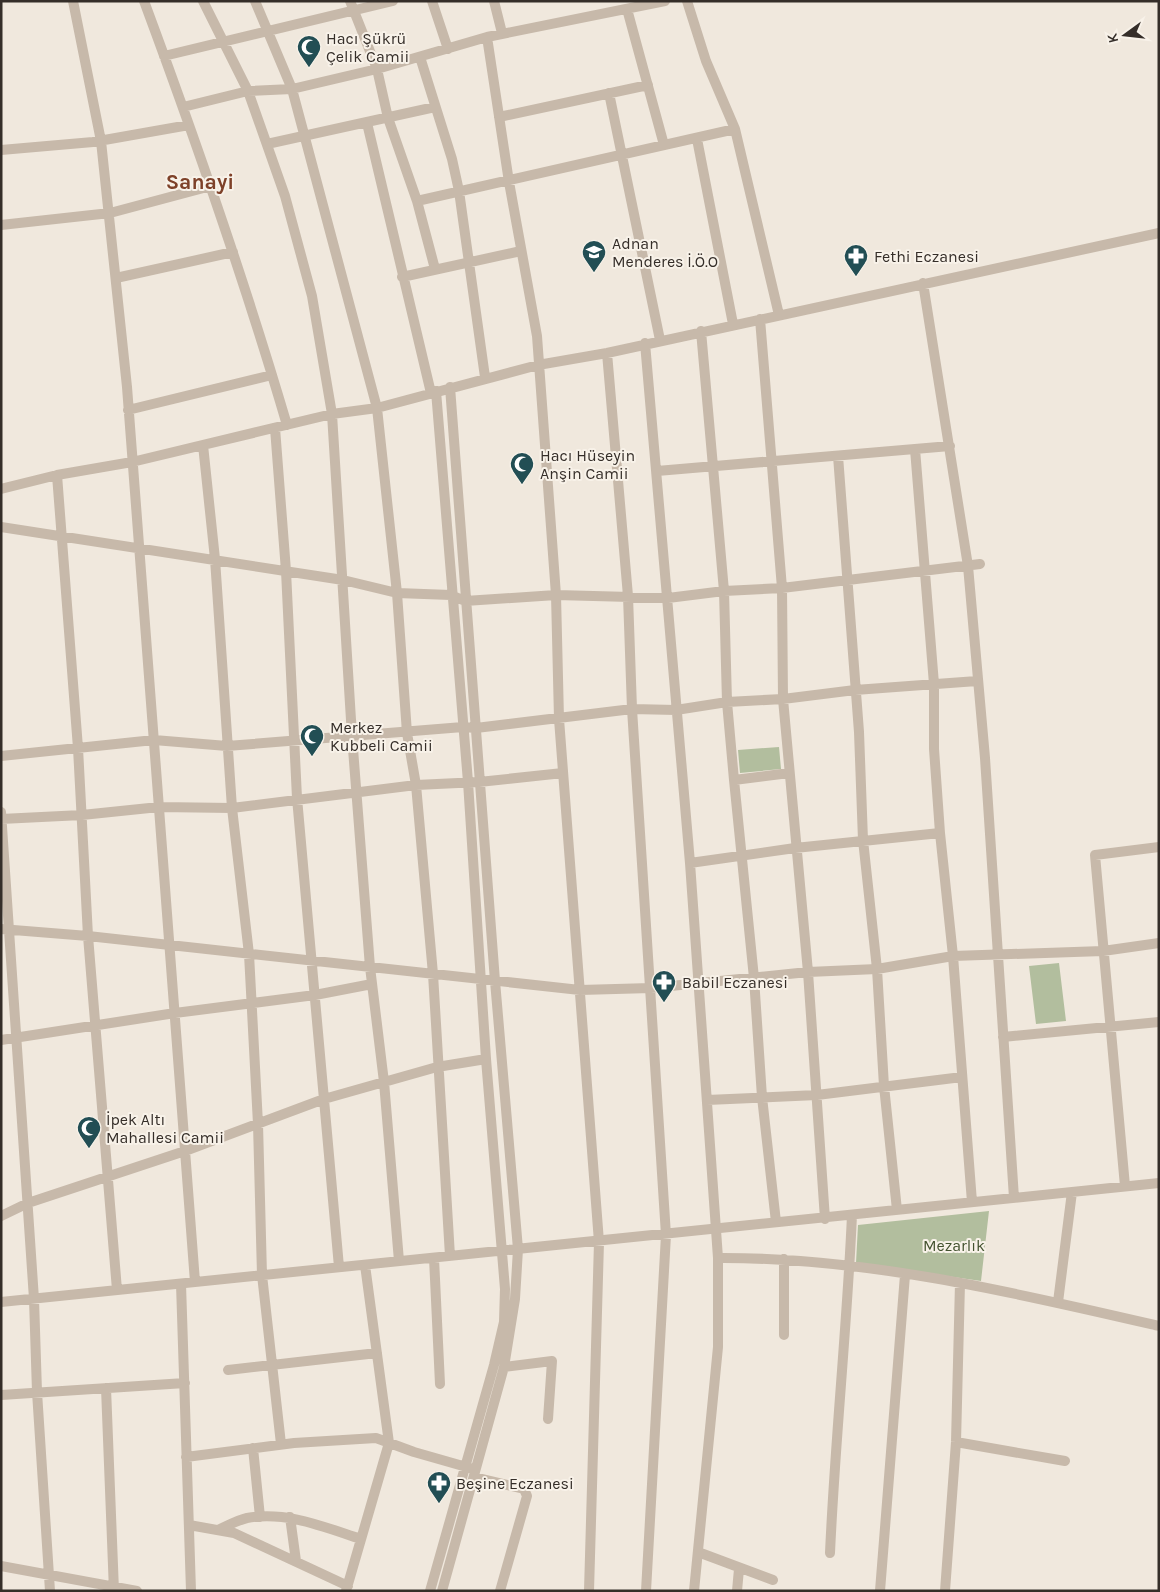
<svg xmlns="http://www.w3.org/2000/svg" width="1160" height="1592" font-family="Karla,sans-serif">
<style>
.green{fill:#b2be9e}
.lines{fill:none;stroke-linecap:round;stroke-linejoin:round}
.minor{stroke:#c7b9aa;stroke-width:10}
.labels{text-anchor:middle;stroke-width:4;stroke-linejoin:round;paint-order:stroke}
.poi-label{font-size:16px;fill:#352e29;stroke:#f8f2e9;text-anchor:start}
.park-label{font-size:16px;fill:#43522f;stroke:#f8f2e9}
.district-label{font-size:21px;font-weight:bold;fill:#7e4129;stroke:#f8f2e9}
</style>
<rect width="100%" height="100%" fill="#f0e8dd"/>
<path class="green" d="M779,747L781,769L740,773L738,750Z
M1059,963L1066,1021L1036,1024L1029,966Z
M989,1211L981,1281L856,1263L858,1225Z"/>
<g class="lines">
<path class="minor" d="M73,1L101,141L127,387L195,1282
M144,1C196,141 245,282 287,425
M203,1L248,91L285,196L312,296L332,414L352,736L370,967L384,1082L399,1261
M255,1L292,89L377,408L397,593L407,733L416,785L433,974L450,1256
M350,1L377,69L388,118L417,201L435,269
M432,1L448,49
M494,1L502,33
M687,1L706,61L735,129L779,315
M627,9L664,145
M487,37L509,182L537,336L556,595L559,719L599,1242L589,1591
M164,56L393,1
M420,57L452,159L459,191L485,377
M609,93L660,340
M183,107L248,91L292,89L377,69L487,37L665,1
M499,117L648,85
M367,123L431,393
M697,139L733,324
M267,144L435,107
M1,150L93,142L189,125
M417,201L735,129
M1,225L110,213L211,186
M402,277L521,251
M116,278L233,252
M923,283L968,566L985,758L1014,1198
M760,319L782,588L783,699L808,972L825,1219
M701,331L724,591L727,702L734,780L754,978L762,1097L776,1222
M645,343L690,863L718,1258V1347L694,1591
M607,353L628,596L632,709L666,1235L646,1591
M128,410L272,375
M275,428L286,571L297,798L339,1267
M203,445L215,559L232,808L249,954L258,1124L262,1275L281,1444
M915,449L934,684V749L940,833L953,956L972,1202
M838,456L859,732L863,840L877,969L884,1086L897,1210
M657,471L950,446
M57,475L78,748L88,936L117,1290
M1,489L57,475L132,462L332,414L377,408L538,365L607,353L1159,233
M1,527L343,580L397,593L451,595L465,601L556,595L668,598L724,591L782,588L980,564
M1,756L154,740L227,746L463,727L476,728L632,709L676,710L727,702L783,699L855,690L977,681
M734,780L789,773
M1,812L34,1299L37,1392L50,1591
M1,819L82,815L159,807L232,808L416,785L479,782L563,773
M690,863L795,848L940,833
M1,929L88,936L580,990L651,988L808,972L877,969L953,956L1103,951L1159,943
M1003,1037L1159,1022
M1,1040L175,1013L315,995L372,984
M707,1100L817,1095L962,1077
M1125,1186L1095,855L1159,847
M1,1216L28,1203L185,1151L324,1099L437,1067L486,1059
M434,1258L440,1384
M718,1258C865,1257 1017,1293 1159,1326
M181,1284L191,1591
M1,1302L1159,1183
M1058,1302L1072,1192
M784,1335V1259
M504,1367L552,1361L548,1419
M228,1370L377,1353
M106,1388L114,1591
M1,1395L185,1383
M956,1442L1065,1461
M253,1448L260,1517
M186,1457L294,1443L376,1438L414,1452L470,1468
M474,1477L524,1489L527,1496L500,1591
M290,1517L296,1561
M189,1525L234,1533L348,1586
M218,1530C227,1526 238,1520 247,1518C287,1511 324,1527 361,1539
M698,1552L773,1580
M830,1553C835,1440 847,1328 852,1215
M1,1566L137,1591
M346,1591L389,1443L365,1265
M430,1591L494,1365L504,1322L505,1289L486,1059L468,782L436,391
M442,1591L504,1367L515,1299L518,1249L495,981L450,387
M737,1591L739,1569
M880,1591L905,1275
M945,1591L956,1442L960,1283"/>
</g>
<defs>
<g id="mosque-pin" transform="scale(1.25)"><path d="M0 17L-7.5 6A9.5 9.5 0 1 1 7.5 6Z" fill="#224e54" stroke="#f8f2e9"/><path d="M3.5-4.9A6 6 0 1 0 3.5 4.9A5 5 0 1 1 3.5-4.9Z" fill="#fff"/></g>
<g id="school-pin" transform="scale(1.25)"><path d="M0 17L-7.5 6A9.5 9.5 0 1 1 7.5 6Z" fill="#224e54" stroke="#f8f2e9"/><path d="M0-5L7-2L0 1L-7-2ZM-4 1L0 2.5L4 1V4Q0 6-4 4Z" fill="#fff"/></g>
<g id="pharmacy-pin" transform="scale(1.25)"><path d="M0 17L-7.5 6A9.5 9.5 0 1 1 7.5 6Z" fill="#224e54" stroke="#f8f2e9"/><path d="M-2-6h4v4h4v4h-4v4h-4v-4h-4v-4h4Z" fill="#fff"/></g>
</defs>
<g fill-rule="evenodd">
<use href="#mosque-pin" x="309" y="47"/>
<use href="#school-pin" x="594" y="252"/>
<use href="#pharmacy-pin" x="856" y="256"/>
<use href="#mosque-pin" x="522" y="464"/>
<use href="#mosque-pin" x="312" y="736"/>
<use href="#pharmacy-pin" x="664" y="982"/>
<use href="#mosque-pin" x="89" y="1128"/>
<use href="#pharmacy-pin" x="439" y="1483"/>
</g>
<g class="labels">
<g class="poi-label">
<text x="326" y="44">Hacı Şükrü<tspan x="326" dy="18">Çelik Camii</tspan></text>
<text x="612" y="249">Adnan<tspan x="612" dy="18">Menderes İ.Ö.O</tspan></text>
<text x="874" y="262">Fethi Eczanesi</text>
<text x="540" y="461">Hacı Hüseyin<tspan x="540" dy="18">Anşin Camii</tspan></text>
<text x="330" y="733">Merkez<tspan x="330" dy="18">Kubbeli Camii</tspan></text>
<text x="682" y="988">Babil Eczanesi</text>
<text x="106" y="1125">İpek Altı<tspan x="106" dy="18">Mahallesi Camii</tspan></text>
<text x="456" y="1489">Beşine Eczanesi</text>
</g>
<g class="park-label">
<text x="954" y="1251">Mezarlık</text>
</g>
<g class="district-label">
<text x="200" y="189">Sanayi</text>
</g>
</g>
<rect width="1160" height="1592" fill="none" stroke="#352e29" stroke-width="5"/>
<g transform="translate(1125 35) rotate(255)" stroke="#f8f2e9" stroke-width="4" paint-order="stroke">
<path d="M0-4L9 19L0 12L-9 19Z" fill="#352e29"/>
<text y="-8" font-size="14" font-weight="bold" text-anchor="middle" fill="#352e29">K</text>
</g>
</svg>
